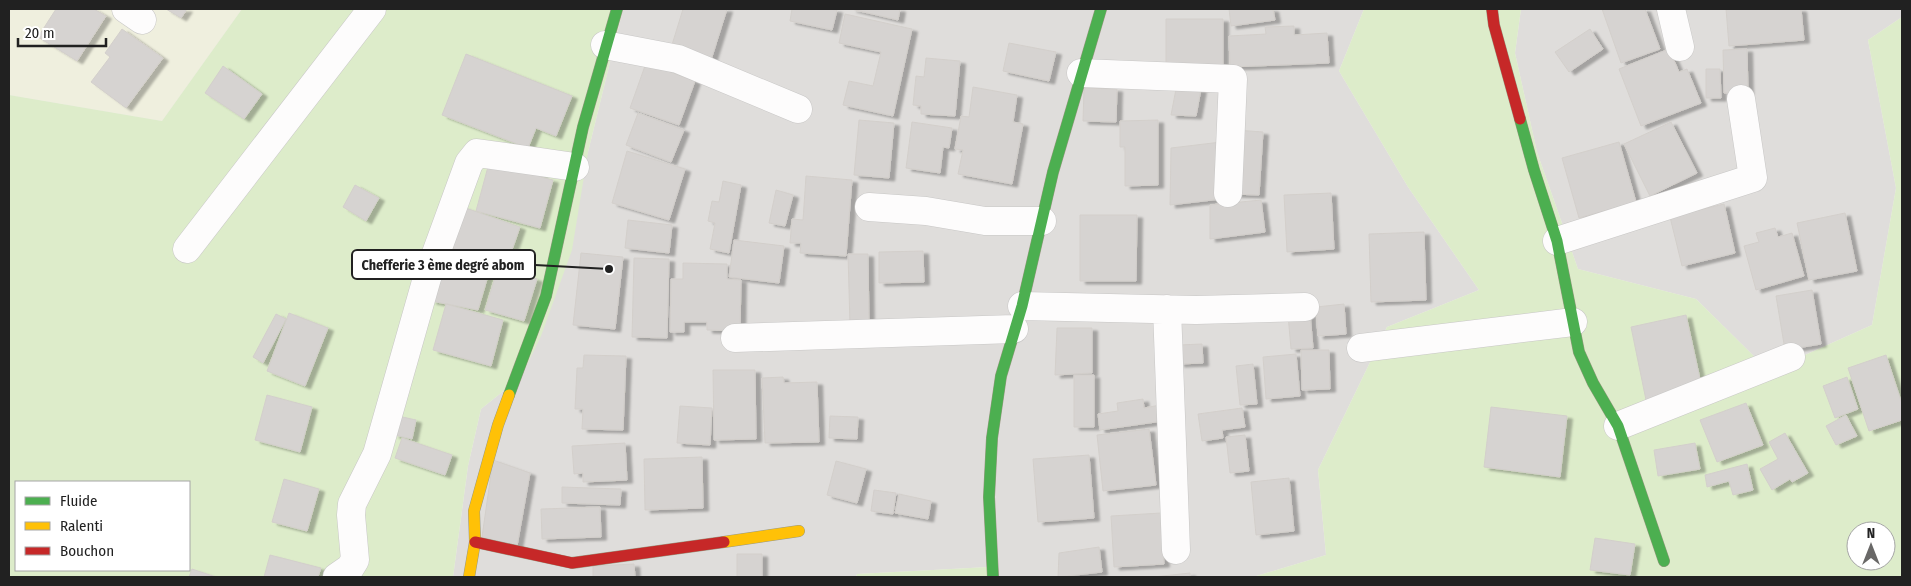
<svg xmlns="http://www.w3.org/2000/svg" width="1911" height="586" font-family="'Fira Sans Condensed',sans-serif">
<style>
.residential{fill:#dfdddb}
.farmland{fill:#efefde}
.grass{fill:#ddecca;fill-rule:evenodd}
.building{fill:#d6d3d1;stroke:#d3cfcb;filter:url(#shadow)}
.lines{fill:none;stroke-linecap:round;stroke-linejoin:round}
.street-casing{stroke:#c8c7c6;stroke-width:29}
.fast-casing{stroke:#999982;stroke-width:12}
.slow-casing{stroke:#999982;stroke-width:12}
.jam-casing{stroke:#999982;stroke-width:12}
.street{stroke:#fdfcfc;stroke-width:28}
.fast{stroke:#4caf50;stroke-width:11}
.slow{stroke:#ffc107;stroke-width:11}
.jam{stroke:#c62828;stroke-width:11}
.leader{fill:none;stroke:#212121;stroke-width:2}
.callout-dot{fill:#212121;stroke:#fff;stroke-width:2}
.callout{fill:#fff;stroke:#212121;stroke-width:2}
.callout-label{font-size:14px;text-anchor:middle;font-weight:bold;fill:#212121}
</style>
<defs>
<filter id="shadow"><feDropShadow dx="5.5" dy="3" stdDeviation="1" flood-color="#0004"/></filter>
</defs>
<rect width="100%" height="100%" fill="#f0edea"/>
<path class="residential" d="M623,9H1364L1339,71L1408,187L1479,290L1387,327L1318,470L1326,555L1253,577H992L989,567L857,574L856,577H453L468,466L481,409L521,377L588,152Z
M1521,9H1902V17L1868,40L1896,188L1872,325L1769,371L1696,299L1578,269L1537,152L1515,53Z"/>
<path class="farmland" d="M9,9H242L162,121L9,95Z"/>
<path class="grass" d="M242,9H623L588,152L572,250L541,336L521,377L481,409L468,466L453,577H9V95L162,121ZM16,482H189V570H16Z
M1364,9H1521L1515,53L1537,152L1578,269L1696,299L1769,371L1872,325L1896,188L1868,40L1902,17V577H1253L1326,555L1318,470L1387,327L1479,290L1408,187L1339,71ZM1856,531H1886V561H1856Z
M989,567L992,577H856L857,574Z"/>
<path class="building" d="M56,9H94L106,16L77,61L38,37Z
M166,9H187L181,18Z
M683,9H727L711,60L671,48Z
M792,9H829L837,10L832,30L790,21Z
M851,9H900L898,20Z
M1229,9H1273L1275,20L1231,26Z
M1602,9H1645L1660,49L1621,63Z
M1726,9H1801L1804,40L1729,46Z
M845,14L912,29L893,116L843,105L849,81L873,86L881,52L839,43Z
M1166,19H1223V68H1166Z
M1294,26V35L1327,33L1329,63L1230,67L1229,36L1266,34L1265,27Z
M122,29L163,58L126,108L91,82L110,57L105,53Z
M1590,29L1603,49L1569,72L1555,52Z
M1009,43L1056,52L1049,81L1003,71Z
M1669,49L1679,72L1687,69L1701,103L1641,126L1619,69Z
M1747,49L1748,92L1724,93L1723,50Z
M466,54L572,96L556,136L536,128L528,148L442,115Z
M926,58L960,61L955,116L921,114V106L913,105L916,76L924,77Z
M646,63L695,81L679,125L630,108Z
M223,66L262,94L244,119L205,93Z
M1706,69H1720L1721,98H1706Z
M973,87L1017,95L1013,122L1023,124L1012,184L958,174L963,150L955,149L961,116L969,117Z
M1084,88L1117,89L1116,122L1083,121Z
M1176,89H1201L1196,116L1171,115Z
M638,113L684,130L671,162L626,145Z
M859,120L894,123L889,178L854,175Z
M1158,120V185L1125,186V147H1120V121Z
M912,122L952,128L949,148L943,147L940,173L906,168Z
M1671,122L1697,173L1650,196L1624,144Z
M1236,130L1263,132L1259,195L1232,194Z
M1221,142V199L1170,205L1171,148Z
M1619,142L1636,202L1579,218L1562,158Z
M627,151L685,169L669,220L612,203Z
M489,163L542,172L541,177L553,180L540,228L476,211Z
M806,176L852,180L846,256L800,253L801,243H790L792,219L803,220Z
M723,181L741,185L729,253L710,249L715,223L708,221L712,201L719,202Z
M355,185L379,198L366,221L343,207Z
M776,190L793,195L785,226L769,223Z
M1331,193L1334,249L1287,252L1284,195Z
M1261,200L1265,232L1210,239V205Z
M1724,204L1735,253L1682,266L1670,217Z
M460,206L520,227L506,267L446,246Z
M1845,213L1857,271L1809,280L1797,223Z
M1080,215H1137L1136,281H1080Z
M628,220L672,225L669,253L625,248Z
M1775,228L1778,237L1792,233L1804,276L1756,290L1744,246L1759,242L1756,233Z
M1424,232L1426,300L1371,302L1369,234Z
M734,240L784,246L779,283L729,277Z
M446,249L492,262L478,310L431,301Z
M923,251L924,282L879,283V252Z
M581,253L623,257L615,329L573,325Z
M848,254H868L869,326H850Z
M634,258L669,259L667,338L632,337Z
M683,263L727,264V279L741,280L740,331L707,330V322H684V332H670L671,279H683Z
M498,267L537,279L524,321L485,310Z
M1812,290L1821,344L1785,350L1776,296Z
M446,304L503,320L491,366L433,350Z
M1344,304L1346,334L1318,336L1316,307Z
M289,313L328,328L305,386L267,371Z
M1310,313L1313,348L1291,349L1288,315Z
M276,314L286,319L263,363L253,357Z
M1686,315L1702,388L1646,400L1631,327Z
M1057,328H1092V373L1055,375Z
M1202,344L1203,363L1179,364L1178,345Z
M1301,350H1329L1330,389L1302,390Z
M1296,354L1300,396L1266,399L1263,357Z
M584,355L626,356L623,430L582,429L583,409H575L577,368H583Z
M1886,355L1902,404V420L1869,431L1848,368Z
M1253,364L1257,404L1240,405L1236,366Z
M713,370H755L756,439L714,440Z
M1074,375H1094V427H1074Z
M783,377L784,383L817,382L819,442L765,443L762,378Z
M1847,377L1858,409L1835,418L1823,386Z
M267,395L312,407L300,452L255,440Z
M1143,399L1144,408L1160,405L1163,421L1100,430L1098,414L1118,411L1117,403Z
M1746,403L1763,445L1717,462L1700,420Z
M680,406L712,408L710,445L677,443Z
M1491,407L1567,416L1560,477L1484,467Z
M1242,408L1245,427L1222,430L1223,438L1202,441L1198,414Z
M1846,415L1857,436L1836,445L1826,426Z
M398,416L416,420L412,439L394,435Z
M830,416L858,417L857,439L829,438Z
M1149,429L1156,485L1103,491L1097,435Z
M1785,433L1808,473L1792,482L1790,479L1772,490L1760,469L1778,459L1769,442Z
M1245,435L1249,471L1230,473L1226,437Z
M402,438L452,455L445,475L395,458Z
M625,443L627,480L583,482V473L574,474L572,446Z
M1695,443L1700,469L1658,476L1654,450Z
M1089,455L1094,518L1038,522L1033,459Z
M702,457L703,508L645,510L644,459Z
M493,460L530,473L517,546L482,537Z
M836,461L866,469L857,503L827,495Z
M1747,464L1753,490L1733,495L1729,481L1707,487L1705,475Z
M1289,478L1294,531L1256,535L1251,482Z
M284,479L319,489L307,531L272,522Z
M562,487L621,489L620,505L562,503Z
M874,490L896,493L893,514L871,511Z
M899,494L931,501L928,519L895,513Z
M600,507L601,537L542,539L541,509Z
M1161,513L1164,564L1114,567L1111,516Z
M1595,538L1635,544L1630,575L1590,570Z
M1099,547L1102,572L1058,577L1059,553Z
M737,554H762V577H737Z
M270,555L321,568L318,577H264Z
M634,564L635,577H593V566Z
M192,569L216,577H189Z
M1190,573V577H1153Z"/>
<g class="lines">
<g class="street-casing">
<path id="street" d="M126,9L142,20
M1671,9L1680,47
M605,45L678,59L798,109
M1081,73L1233,79L1228,193
M869,207L926,211L985,221H1042
M1557,241L1753,178L1741,99
M187,249L372,9
M1022,306L1196,310L1305,307
M1167,309L1176,550
M735,338L1014,329
M1361,348L1573,322
M1618,426L1791,357
M337,577L350,568L355,560L351,515L352,504L377,454L427,278L469,163L477,153L575,167"/>
</g>
<g class="fast-casing">
<path id="fast" d="M1520,119L1534,170L1557,241L1579,352L1593,383L1618,426L1664,561
M509,395L546,296L583,127L617,9
M993,577L989,497L992,438L1001,376L1022,306L1053,172L1101,9"/>
</g>
<g class="slow-casing">
<path id="slow" d="M724,542L799,531
M469,577L475,542L474,511L498,425L509,395"/>
</g>
<g class="jam-casing">
<path id="jam" d="M1492,9L1494,25L1520,119
M475,542L572,563L724,542"/>
</g>
<use href="#street" class="street"/>
<use href="#fast" class="fast"/>
<use href="#slow" class="slow"/>
<use href="#jam" class="jam"/>
</g>
<path class="leader" d="M609 269L535 265"/>
<circle class="callout-dot" cx="609" cy="269" r="5"/>
<rect class="callout" x="352" y="250" width="183" height="29" rx="5"/>
<g class="callout-label">
<text x="443" y="270">Chefferie 3 ème degré abom</text>
</g>
<rect width="1911" height="586" fill="none" stroke="#212121" stroke-width="20"/>
<rect x="15" y="481" width="175" height="90" fill="#ffffff" stroke="#a6a6a6"/>
<rect x="25" y="497" width="25" height="8" fill="#4caf50" stroke="#a6a6a6"/>
<text x="60" y="506" font-size="15" fill="#212121">Fluide</text>
<rect x="25" y="522" width="25" height="8" fill="#ffc107" stroke="#a6a6a6"/>
<text x="60" y="531" font-size="15" fill="#212121">Ralenti</text>
<rect x="25" y="547" width="25" height="8" fill="#c62828" stroke="#a6a6a6"/>
<text x="60" y="556" font-size="15" fill="#212121">Bouchon</text>
<g transform="translate(1871 546)"><circle r="24" fill="#ffffff" stroke="#a6a6a6"/>
<path d="M0-4L9 19L0 12L-9 19Z" fill="#696867"/>
<text y="-8" font-size="14" font-weight="bold" text-anchor="middle" fill="#212121">N</text>
</g>
<path d="M18 38v8h88v-8" fill="none" stroke="#212121" stroke-width="2.5"/>
<text x="25" y="38" font-size="15" fill="#212121" stroke="#ffffff" stroke-width="4" paint-order="stroke">20 m</text>
</svg>
